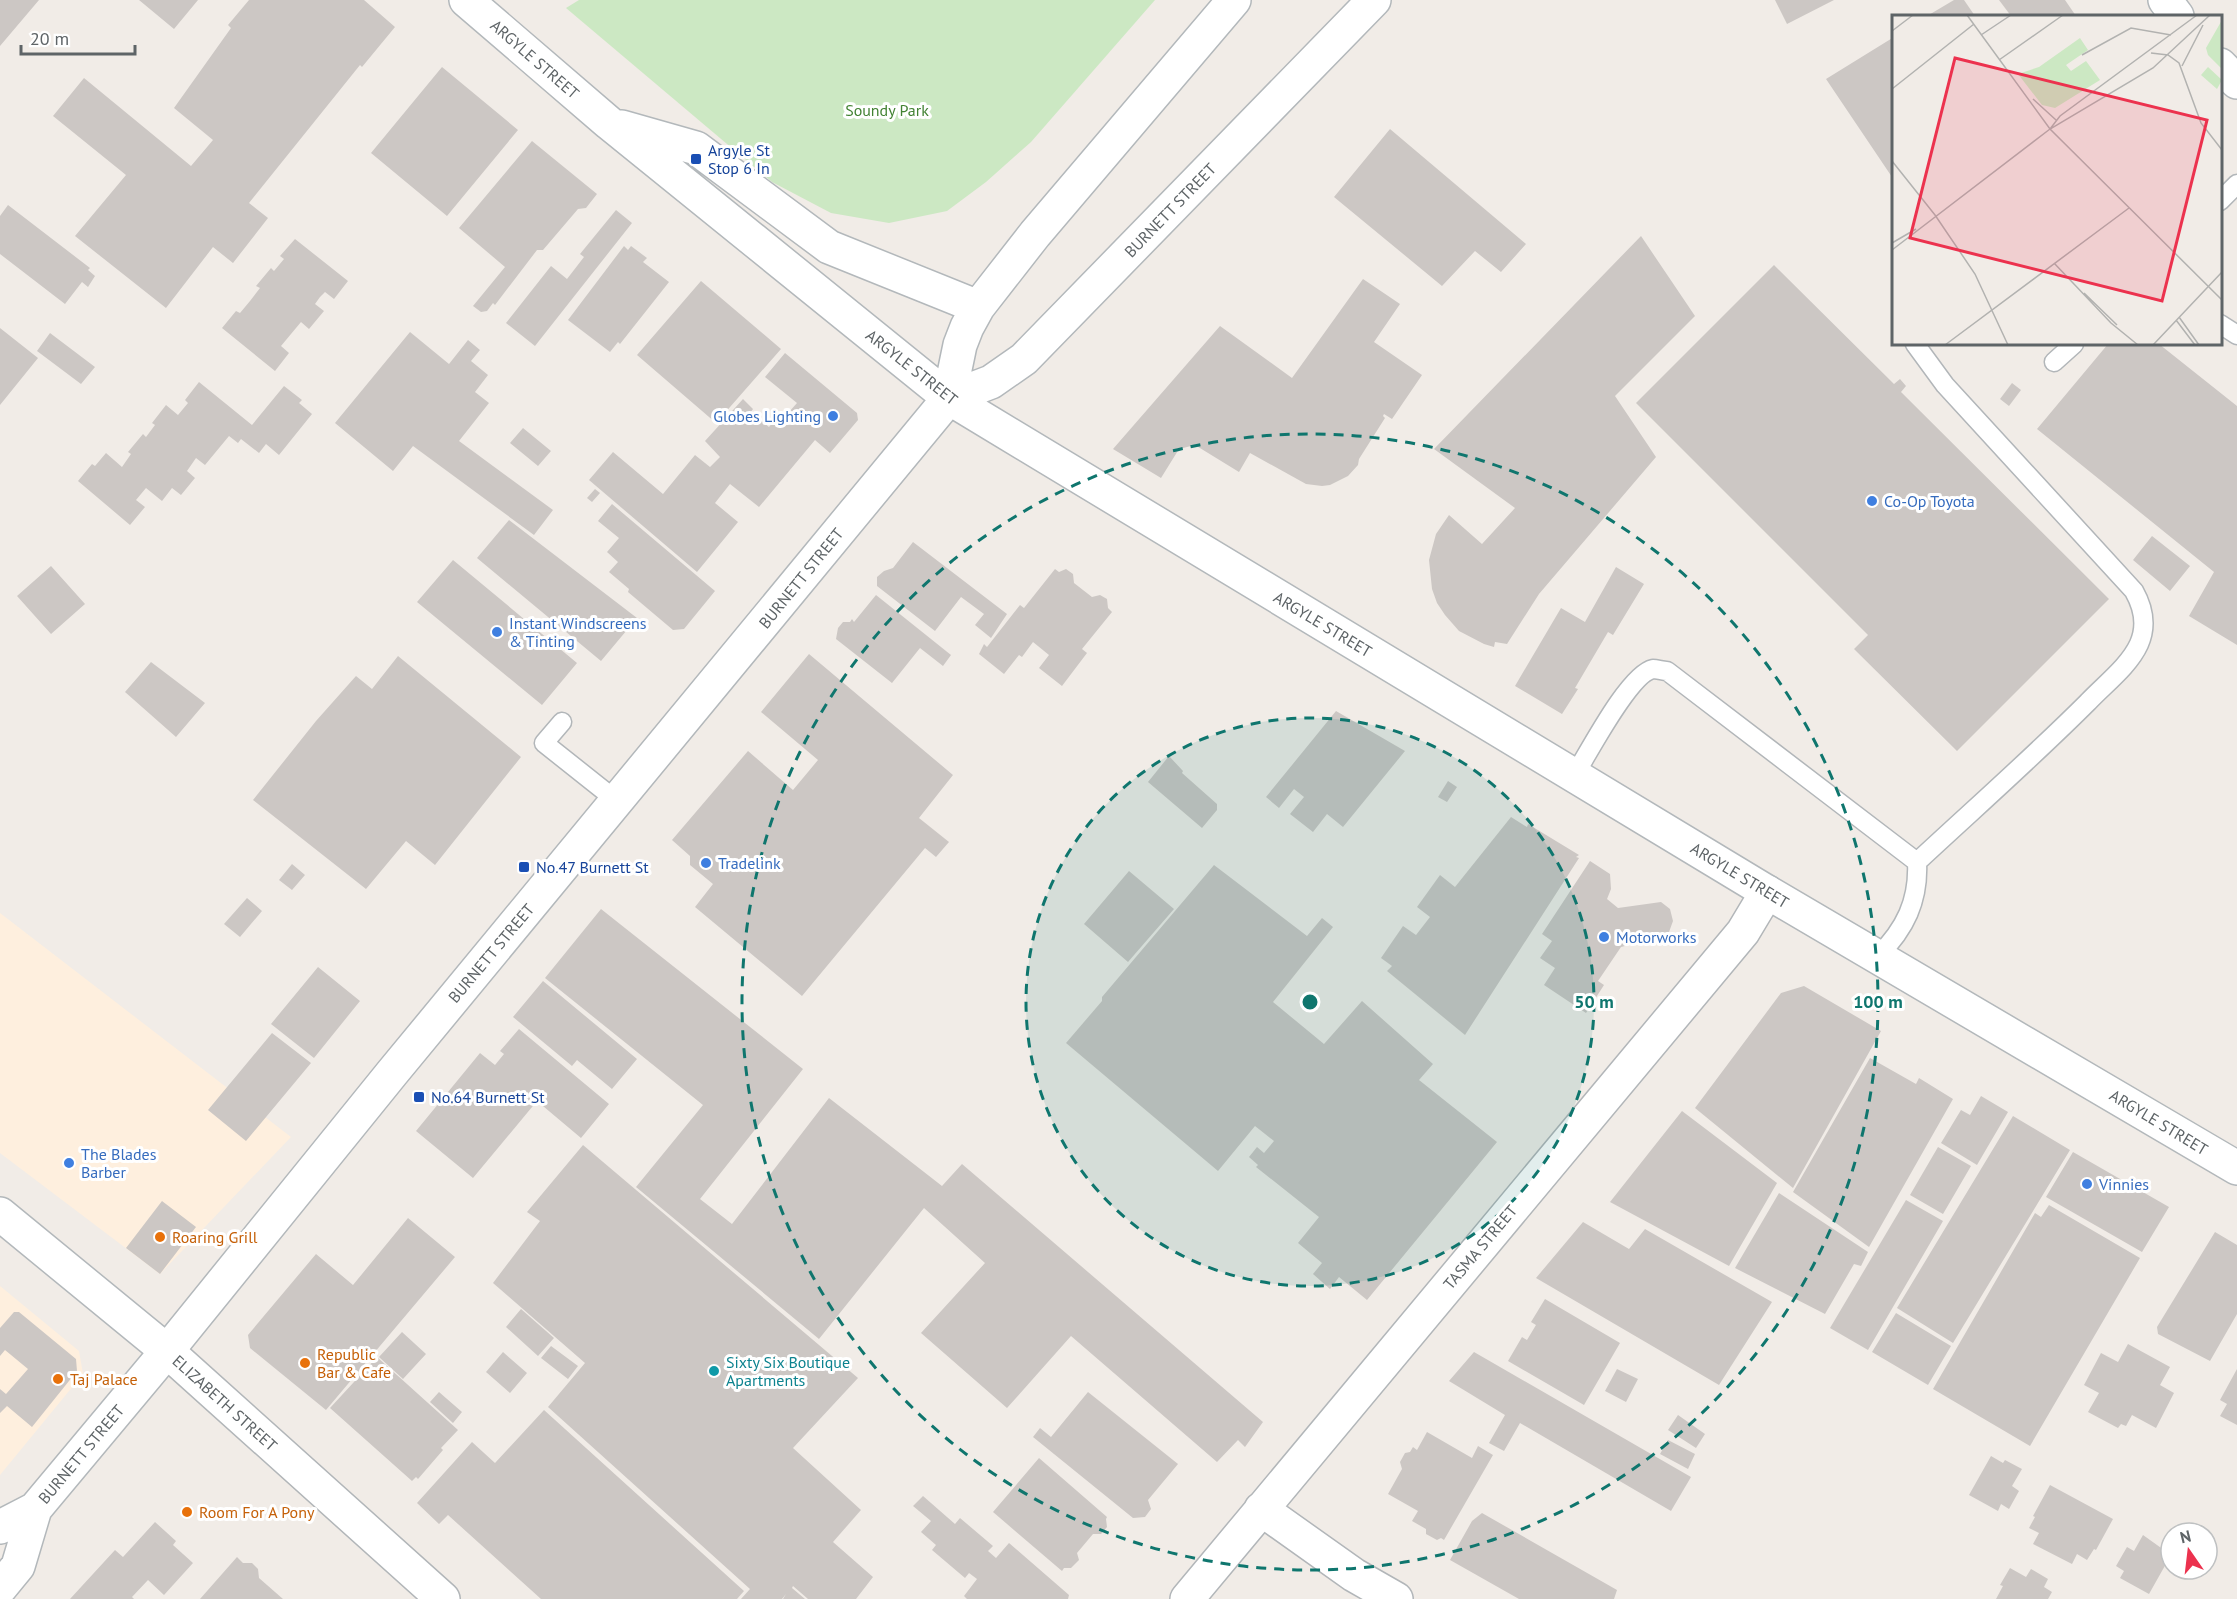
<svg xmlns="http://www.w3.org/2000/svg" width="2237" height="1599" font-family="'PT Sans',sans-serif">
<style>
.commercial{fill:#feefde}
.green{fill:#cce8c3}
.building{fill:#ccc7c4}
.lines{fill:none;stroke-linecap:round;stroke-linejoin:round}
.lane-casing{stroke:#b2b6b9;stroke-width:21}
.street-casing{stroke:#b2b6b9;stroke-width:36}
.secondary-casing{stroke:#b3b8bb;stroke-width:36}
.lane{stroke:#fff;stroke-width:18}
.street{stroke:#fff;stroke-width:33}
.secondary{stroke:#fff;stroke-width:33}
.ring{fill:none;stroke:#0f766e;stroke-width:3;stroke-dasharray:10 8}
.transit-dot{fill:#1a4fb4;stroke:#fff;stroke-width:2}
.shop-dot{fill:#3f7fe0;stroke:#fff;stroke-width:2}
.food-dot{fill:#e8710a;stroke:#fff;stroke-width:2}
.culture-dot{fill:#0f9aa8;stroke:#fff;stroke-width:2}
.labels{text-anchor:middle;stroke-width:6;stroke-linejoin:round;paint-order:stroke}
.street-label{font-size:16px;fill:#5e6467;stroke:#fff}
.park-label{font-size:16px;fill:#428233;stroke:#fff}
.transit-label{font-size:16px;fill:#164399;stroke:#fff;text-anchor:start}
.shop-label{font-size:16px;fill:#366cbe;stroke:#fff;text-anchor:start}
.food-label{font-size:16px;fill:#c56008;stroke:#fff;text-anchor:start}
.culture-label{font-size:16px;fill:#0d838f;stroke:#fff;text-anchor:start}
.inset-road{fill:none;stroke:#b2b2b0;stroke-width:1.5}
.view{fill:#ec324e;fill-opacity:0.15;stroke:#ec324e;stroke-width:3}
.inset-edge{fill:none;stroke:#5e6467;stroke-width:3}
.centre{fill:#0f766e;stroke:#fff;stroke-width:3}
.ring-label{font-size:18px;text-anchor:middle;font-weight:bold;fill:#0f766e;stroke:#fff;stroke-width:6;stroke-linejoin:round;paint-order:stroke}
</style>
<rect width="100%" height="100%" fill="#f1ece7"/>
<path class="commercial" d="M0,913L291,1137L160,1274L0,1153Z
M0,1286L79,1351L83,1374L0,1475Z"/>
<path class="green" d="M579,0H1155L1031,142L986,182L947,211L889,223L831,213L772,182L566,8Z"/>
<path class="building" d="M0,0H39L0,46Z
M139,0H198L174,29Z
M249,0H364L395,27L362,67L360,65L249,203L268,218L233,263L213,247L166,308L75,236L126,175L53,116L84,78L191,166L213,140L174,108L231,28L228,25Z
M1775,0H1834L1787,24Z
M1954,0H1964L1975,16H1927Z
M1999,0H2065L2076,16H2011Z
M1894,37V180L1826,79Z
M442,67L518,130L447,216L371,153Z
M1390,129L1526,244L1501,272L1475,251L1442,286L1334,197Z
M532,141L597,194L586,208L578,209L543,250H537L495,305L493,303L487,311L481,312L473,306L505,267L459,228Z
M8,205L90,268L88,270L95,276L88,287L82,282L65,304L0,254V216Z
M616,210L632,223L535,346L506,323L551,266L567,279L584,257L580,254Z
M1641,236L1695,316L1615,396L1656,457L1539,594L1507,644L1495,642L1494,647L1484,644L1459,631L1445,615L1437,603L1432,589L1429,560L1436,534L1449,515L1482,544L1515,508L1434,449Z
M295,239L348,281L334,299L325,292L320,297L315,304L324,311L309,329L301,322L281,346L289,353L275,371L222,328L236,311L240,313L250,301L260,288L256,286L271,268L274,271L284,259L280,256Z
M624,246L628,250L631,246L647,258L643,262L669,282L620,344L618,342L610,352L568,320Z
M1774,265L1894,384L1900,379L1906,386L1901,392L2109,599L1957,751L1854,649L1868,635L1636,403Z
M1363,279L1400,304L1374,342L1422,375L1392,419L1384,414L1383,416L1385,418L1359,459L1358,465L1348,476L1330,485L1322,486L1306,484L1250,453L1239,472L1195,445L1179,449L1161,478L1113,449L1220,326L1292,378Z
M701,281L781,349L716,423L637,355Z
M0,328L38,358L0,405Z
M410,332L449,364L468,340L480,350L471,361L488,375L475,392L489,403L459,441L553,510L534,535L413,446L393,471L335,423Z
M50,333L95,367L81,384L37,351Z
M2108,344H2159L2237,406V645L2189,616L2214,572L2037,429Z
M785,353L857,413L858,420L830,453L815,440L759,507L730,484L715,503L738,522L697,572L589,480L613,452L663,494L695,455L710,467L720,457L705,441L743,399L753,409L751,412L769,427L782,411L792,420L794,417L789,412L797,403L765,377Z
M199,382L252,425L284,386L302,400L299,403L312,414L279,455L266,444L259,453L241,439L238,443L229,436L205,465L196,458L187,471L195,478L181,495L172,488L162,501L146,488L136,500L145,507L130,525L78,481L92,464L95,466L106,453L122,467L131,454L128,452L143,434L146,437L155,425L152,423L166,405L178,415L188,403L185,400Z
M2012,383L2021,390L2009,406L2000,399Z
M523,428L551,451L538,466L510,443Z
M595,489L600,493L592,502L587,498Z
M612,504L715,591L684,629L673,630L628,592L629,589L609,572L618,562L607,552L619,538L598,521Z
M509,520L637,618L601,661L477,558Z
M2152,536L2190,566L2170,591L2133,560Z
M913,542L1007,614L991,638L975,625L984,614L961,597L935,631L877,586V577L884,571L893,568Z
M453,560L577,663L542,705L417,602Z
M51,566L85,604L51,634L17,596Z
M1616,567L1644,584L1613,635L1608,632L1575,688L1578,689L1562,714L1515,686L1561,608L1585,622Z
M1055,569L1059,572L1066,569L1073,574L1074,583L1092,597L1100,595L1107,599L1108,608L1112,612L1082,649L1087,653L1062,686L1039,668L1049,655L1033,642L1022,657L1019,655L1004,674L979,654L984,644L987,647L1020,605L1024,608Z
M876,595L951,655L943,666L920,648L892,683L836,639L838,628L843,622H850L852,619L854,622Z
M809,654L953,775L919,818L949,842L936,857L925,848L802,996L695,907L713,884L690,865V856L672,840L748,751L793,790L818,760L761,712Z
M398,656L521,757L435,865L406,841L366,889L253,800L316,721L356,676L372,689Z
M151,662L205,703L176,737L125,692Z
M1336,711L1405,751L1343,827L1327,814L1313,832L1290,814L1304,797L1294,789L1279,808L1266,797Z
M1169,756L1183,771L1182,773L1217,804V810L1202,828L1148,782Z
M1448,781L1457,787L1447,802L1438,797Z
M1511,817L1527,827L1528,824L1579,855L1576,857L1579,858L1465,1035L1387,971L1392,966L1381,958L1403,926L1416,935L1430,917L1417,907L1440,875L1455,887Z
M1590,861L1610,874L1611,889L1607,899L1618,908L1661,902L1670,909L1673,921L1669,932L1664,936L1621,947L1598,981L1604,985L1586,1013L1544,985L1555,968L1540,958L1552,941L1542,934Z
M292,864L305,875L292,890L279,880Z
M1214,865L1307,936L1322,918L1333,927L1273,1002L1324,1044L1362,1001L1433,1064L1419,1080L1497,1142L1367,1300L1339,1277L1330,1289L1313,1274L1322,1263L1298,1243L1319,1217L1256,1167L1258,1165L1249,1157L1257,1147L1264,1153L1274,1141L1255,1126L1218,1171L1066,1043L1102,1001V997Z
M1129,871L1174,909L1128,962L1084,924Z
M247,898L262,911L240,937L224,924Z
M601,909L803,1069L700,1199L732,1224L829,1098L942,1186L962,1164L1263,1422L1245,1447L1238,1440L1217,1462L1071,1336L1007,1408L921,1333L985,1263L924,1208L819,1339L636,1187L703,1105L545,978Z
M318,967L360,1001L314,1058L271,1024Z
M543,981L637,1059L612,1089L577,1060L572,1066L513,1017Z
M1804,986L1881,1031L1793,1188L1695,1108L1781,993Z
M519,1029L609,1104L581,1138L537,1101L473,1178L416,1131L480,1053L495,1065L504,1054L500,1051Z
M272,1033L311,1063L246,1141L208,1110Z
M1870,1058L1916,1084L1919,1078L1953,1099L1869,1247L1793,1192Z
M1981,1096L2008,1112L1977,1165L1941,1143L1961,1110L1970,1115Z
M1682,1111L1777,1183L1729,1266L1610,1202Z
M2013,1116L2070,1150L1953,1343L1897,1308Z
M583,1145L858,1378L793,1448L861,1510L833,1542L873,1577L856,1599H808L793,1586L792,1588L805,1599H783L786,1594L782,1599H741L750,1589L548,1407L585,1363L493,1283L540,1221L527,1212Z
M1938,1147L1971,1166L1943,1214L1910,1195Z
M2073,1152L2169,1207L2142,1252L2046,1197Z
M1779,1193L1868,1252L1861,1266L1854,1264L1825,1314L1735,1268Z
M1906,1200L1943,1221L1868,1350L1830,1328Z
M162,1201L196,1227L160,1274L126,1248Z
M2049,1205L2140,1258L2030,1446L1933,1389L2035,1213L2041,1217Z
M408,1218L455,1257L326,1410L250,1348L248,1335L316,1254L353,1285Z
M1583,1222L1629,1249L1645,1229L1772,1302L1719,1385L1536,1278Z
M2215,1232L2237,1245V1314L2210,1361L2158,1334L2157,1327Z
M1545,1299L1620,1343L1584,1405L1508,1361L1522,1337L1527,1340L1536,1325L1531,1322Z
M521,1309L554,1338L538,1356L506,1327Z
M14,1312H19L76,1359L77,1371L32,1427L7,1406L0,1413V1389L6,1394L28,1369L5,1350L0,1356V1328Z
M1896,1313L1951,1346L1928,1385L1872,1352Z
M402,1332L426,1354L403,1379L379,1357Z
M2128,1344L2170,1367L2160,1385L2174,1393L2156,1428L2132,1415L2126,1426L2121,1424L2118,1428L2088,1412L2099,1393L2084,1385L2101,1353L2118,1362Z
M551,1346L578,1366L568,1379L541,1358Z
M503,1352L527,1373L510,1393L486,1372Z
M1474,1352L1691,1477L1671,1511L1520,1423L1504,1451L1489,1443L1505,1415L1449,1381Z
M377,1357L458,1430L441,1448L443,1450L418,1479L416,1477L412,1481L330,1408Z
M1617,1369L1638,1379L1626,1402L1605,1391Z
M2237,1369V1425L2220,1416L2227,1404L2220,1400Z
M439,1392L462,1412L453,1423L430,1402Z
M1088,1392L1178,1464L1148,1500L1151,1509L1145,1517L1133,1518L1033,1437L1040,1428L1051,1437Z
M544,1410L744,1591L737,1599H541L448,1515L439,1524L417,1503L472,1442L495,1463Z
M1678,1415L1705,1434L1696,1448L1668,1430Z
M1427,1432L1472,1458L1478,1446L1493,1455L1444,1540L1441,1538L1437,1540L1426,1534V1529L1412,1521L1418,1511L1388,1494L1402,1469L1400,1462L1405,1453L1410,1452L1413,1447L1417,1450Z
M1668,1440L1695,1454L1688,1469L1660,1454Z
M1991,1456L2003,1463L2005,1460L2022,1469L2012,1486L2019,1491L2009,1509L2001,1504L1998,1511L1969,1495Z
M1039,1458L1107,1517L1106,1519L1107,1527L1101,1534H1093L1077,1553L1079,1560L1071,1568H1064L1062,1571L993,1512Z
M2050,1485L2113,1519L2096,1550L2094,1549L2087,1560L2077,1554L2072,1564L2033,1544L2039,1533L2029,1528L2035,1517L2033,1516Z
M923,1496L955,1524L960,1518L993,1546L988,1551L996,1558L1009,1543L1069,1595L1068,1599H967L964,1596L977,1579L969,1573L965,1578L932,1550L936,1545L921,1532L931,1521L913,1506Z
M1482,1513L1617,1590L1614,1599H1519L1450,1560L1472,1521Z
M155,1522L176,1541L173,1545L193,1563L164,1595L148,1580L132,1597L134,1599H70L115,1550L123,1557Z
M2143,1535L2171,1555L2149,1594L2120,1578L2124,1571L2116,1566L2127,1547L2134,1551Z
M237,1557L243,1563H252L258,1569L259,1578L283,1599H200Z
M2010,1568L2026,1577L2031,1569L2048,1579L2044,1587L2052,1592L2048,1599H1996L2003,1586L2000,1585Z"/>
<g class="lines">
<g class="lane-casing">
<path id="lane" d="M2220,201L2237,184
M2220,324L2237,335
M1915,344L1945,385L2134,591C2143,607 2147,626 2139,644C2129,666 2105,684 2088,702C2033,757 1974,809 1917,862
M2054,362L2074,344
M562,722L544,743L617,801
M1574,776C1588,754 1629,674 1653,669C1657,669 1663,671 1667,671L1917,862C1919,901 1905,929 1878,956"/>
</g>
<g class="street-casing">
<path id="street" d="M167,1351L443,1599
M1261,1509L1354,1575L1396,1599
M1187,1599L1743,932L1767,892"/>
</g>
<g class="secondary-casing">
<path id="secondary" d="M466,0L609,123L949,398L1767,892L2237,1168
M2165,0L2177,16
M2220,65L2237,82
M622,127L696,148L829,247L978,307
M949,398L991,382L1024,359L1374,0
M0,1214L167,1351
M0,1527L35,1509L167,1351L392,1073L949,398L960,345L967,327L978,307L1035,234L1234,0
M0,1588L18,1566L35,1509"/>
</g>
<use href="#lane" class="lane"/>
<use href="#street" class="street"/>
<use href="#secondary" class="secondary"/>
</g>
<circle cx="1310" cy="1002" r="284" fill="#0f766e" fill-opacity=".12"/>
<g class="ring">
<circle cx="1310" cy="1002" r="284"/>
<circle cx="1310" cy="1002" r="568"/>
</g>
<g class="transit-dot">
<rect x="690" y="153" width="12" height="12" rx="3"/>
<rect x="518" y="861" width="12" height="12" rx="3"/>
<rect x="413" y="1091" width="12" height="12" rx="3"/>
</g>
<g class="shop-dot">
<circle cx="833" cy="416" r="6"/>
<circle cx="1872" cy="501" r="6"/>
<circle cx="497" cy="632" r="6"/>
<circle cx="706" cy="863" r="6"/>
<circle cx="1604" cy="937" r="6"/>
<circle cx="69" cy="1163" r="6"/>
<circle cx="2087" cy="1184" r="6"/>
</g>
<g class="food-dot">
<circle cx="160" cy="1237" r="6"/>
<circle cx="305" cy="1363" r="6"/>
<circle cx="58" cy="1379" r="6"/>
<circle cx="187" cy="1512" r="6"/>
</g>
<circle class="culture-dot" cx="714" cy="1371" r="6"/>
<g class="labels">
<g class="street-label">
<text transform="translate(535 59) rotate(41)" y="6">ARGYLE STREET</text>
<text transform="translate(1170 210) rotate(-46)" y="6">BURNETT STREET</text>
<text transform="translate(912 367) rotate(38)" y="6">ARGYLE STREET</text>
<text transform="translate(801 578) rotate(-51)" y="6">BURNETT STREET</text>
<text transform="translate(1323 624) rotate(31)" y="6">ARGYLE STREET</text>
<text transform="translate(1740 875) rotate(31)" y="6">ARGYLE STREET</text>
<text transform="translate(491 953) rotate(-50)" y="6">BURNETT STREET</text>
<text transform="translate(2159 1122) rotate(31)" y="6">ARGYLE STREET</text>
<text transform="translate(1480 1247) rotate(-50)" y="6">TASMA STREET</text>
<text transform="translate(225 1403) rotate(42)" y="6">ELIZABETH STREET</text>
<text transform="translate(81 1454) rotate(-50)" y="6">BURNETT STREET</text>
</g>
<g class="park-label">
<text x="887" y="116">Soundy Park</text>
</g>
<g class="transit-label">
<text x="708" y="156">Argyle St<tspan x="708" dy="18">Stop 6 In</tspan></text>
<text x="536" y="873">No.47 Burnett St</text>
<text x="431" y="1103">No.64 Burnett St</text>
</g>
<g class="shop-label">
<text x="821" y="422" text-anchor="end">Globes Lighting</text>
<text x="1884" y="507">Co-Op Toyota</text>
<text x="509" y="629">Instant Windscreens<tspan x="509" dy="18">&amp; Tinting</tspan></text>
<text x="718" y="869">Tradelink</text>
<text x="1616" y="943">Motorworks</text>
<text x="81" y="1160">The Blades<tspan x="81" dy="18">Barber</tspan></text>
<text x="2099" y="1190">Vinnies</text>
</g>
<g class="food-label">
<text x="172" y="1243">Roaring Grill</text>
<text x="317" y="1360">Republic<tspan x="317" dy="18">Bar &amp; Cafe</tspan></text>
<text x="70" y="1385">Taj Palace</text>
<text x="199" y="1518">Room For A Pony</text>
</g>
<g class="culture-label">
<text x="726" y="1368">Sixty Six Boutique<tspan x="726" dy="18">Apartments</tspan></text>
</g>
</g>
<g transform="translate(1892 15)">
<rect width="330" height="330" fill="#f1ece7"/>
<path d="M330,5V54L316,40L314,33ZM188,23L196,35L174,50L179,56L194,46L208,65L163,93L150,90L126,59L147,52ZM316,52L330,65L325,74L309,60Z" fill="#cce8c3"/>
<path class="inset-road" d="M75,0L158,114L330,285M0,16L21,0M89,20L119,0M259,38L276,40L287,48L309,108L330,135M190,40L239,13L279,20M107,45L171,0M290,51L311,10M0,74L82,9M141,84L164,105M158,114L168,101L305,0M0,146L43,200M43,200L83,259L116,330M0,228L24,214M0,235L158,114L261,53L318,0M162,248L219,308L246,330M192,278L225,310M287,302L307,330M284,305L303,330M53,330L237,193M261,330L330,257"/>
<path class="view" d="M63,43L315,105L270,286L18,223Z"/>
<rect width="330" height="330" class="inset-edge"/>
</g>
<circle cx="1310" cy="1002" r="9" class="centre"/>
<g class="ring-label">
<text x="1594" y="1008">50 m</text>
<text x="1878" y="1008">100 m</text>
</g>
<g transform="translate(2189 1551) rotate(346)"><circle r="28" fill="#ffffff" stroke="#bfc1c2" stroke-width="1.5"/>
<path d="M0-4.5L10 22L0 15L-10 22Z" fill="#ec324e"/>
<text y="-9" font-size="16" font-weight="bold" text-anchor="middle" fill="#5e6467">N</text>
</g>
<path d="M21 45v9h114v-9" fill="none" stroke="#5e6467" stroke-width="3"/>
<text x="30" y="45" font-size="18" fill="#5e6467" stroke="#ffffff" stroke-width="4.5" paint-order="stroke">20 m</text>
</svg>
